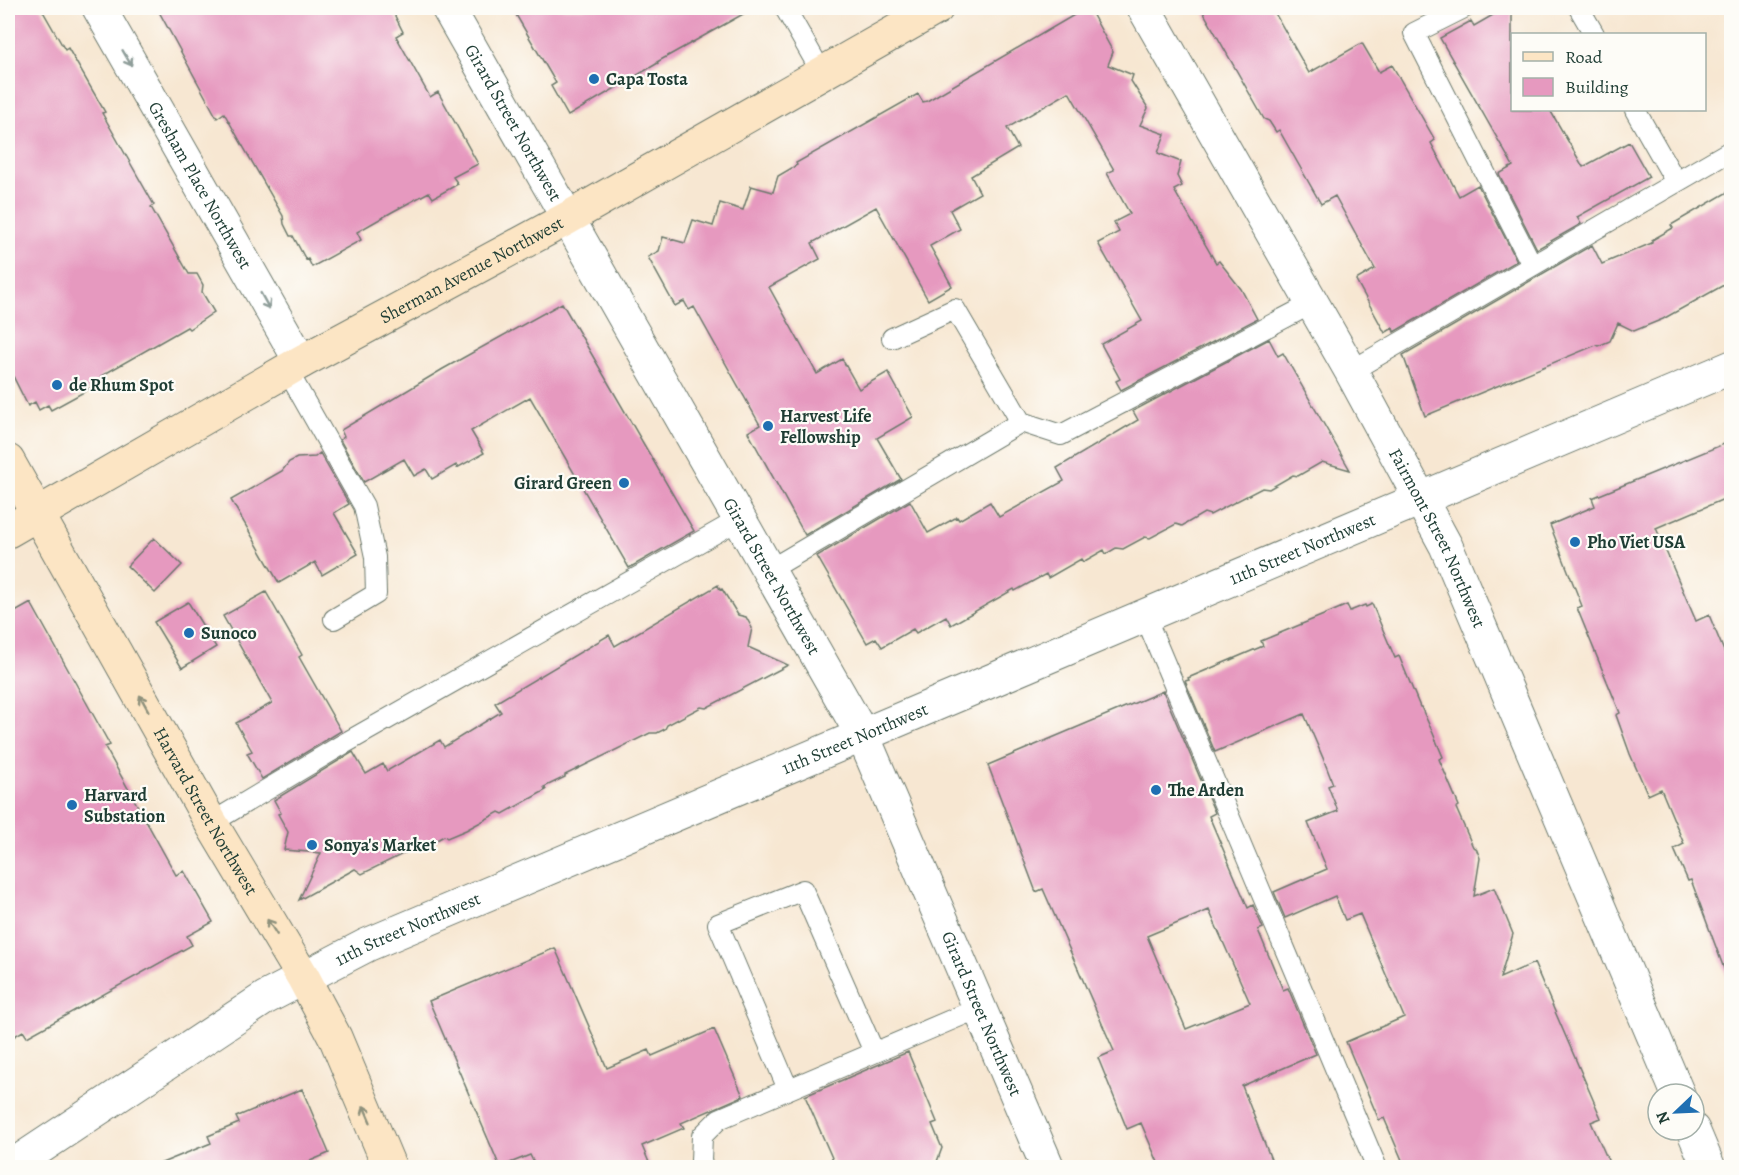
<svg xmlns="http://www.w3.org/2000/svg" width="1739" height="1175" font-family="Alegreya,serif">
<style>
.building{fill:#e699bf;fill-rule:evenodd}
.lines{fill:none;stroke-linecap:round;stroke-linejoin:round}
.service-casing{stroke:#6b786b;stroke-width:22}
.minor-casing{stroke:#6b786b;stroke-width:35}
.tertiary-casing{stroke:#6b786b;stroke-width:35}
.secondary-casing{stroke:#6b786b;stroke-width:35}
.service{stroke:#fff;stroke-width:20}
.minor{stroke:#fff;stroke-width:33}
.tertiary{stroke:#fff;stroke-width:33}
.secondary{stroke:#fce5c4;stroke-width:33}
.oneway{stroke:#8f9e9a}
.oneway2{stroke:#8e917c}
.poi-dot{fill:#1f6fb2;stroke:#fdfcf7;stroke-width:2}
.labels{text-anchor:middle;stroke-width:4.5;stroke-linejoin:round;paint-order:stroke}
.poi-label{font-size:18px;font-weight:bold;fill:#1f3d34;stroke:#fdfcf7;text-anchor:start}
.street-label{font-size:18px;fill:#1f3d34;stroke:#fdfcf7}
</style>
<rect width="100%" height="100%" fill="#fdfcf7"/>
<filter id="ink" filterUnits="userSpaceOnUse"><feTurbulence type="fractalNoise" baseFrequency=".0167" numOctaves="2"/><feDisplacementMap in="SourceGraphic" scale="12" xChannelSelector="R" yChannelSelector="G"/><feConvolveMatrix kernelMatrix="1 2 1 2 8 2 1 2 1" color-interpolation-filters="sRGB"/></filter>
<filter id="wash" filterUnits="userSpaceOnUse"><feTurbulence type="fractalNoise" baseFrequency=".008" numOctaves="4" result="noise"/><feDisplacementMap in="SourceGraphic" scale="24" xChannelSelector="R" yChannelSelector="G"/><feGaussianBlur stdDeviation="1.35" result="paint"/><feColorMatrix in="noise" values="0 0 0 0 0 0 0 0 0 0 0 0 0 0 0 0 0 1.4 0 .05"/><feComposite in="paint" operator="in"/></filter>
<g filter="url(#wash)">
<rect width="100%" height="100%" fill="#f7e7d2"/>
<g id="blocks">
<path class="building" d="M8,8H41L65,50L68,48L105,112L102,113L154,205L151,207L189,274H197L203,285L202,292L214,312L189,329L187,327L101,376L104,381L51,410L48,405L39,410L35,402L28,406L8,366Z
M157,8H391L403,32L396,36L430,97L438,92L478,164L453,177L458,184L433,198L429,192L392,212L357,232L361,240L312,267L308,259L306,260L293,236H290L284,224L283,216L224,113L217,118Z
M512,8H754L657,62L658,63L568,116L551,86L556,83Z
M1086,8H1089L1113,52L1108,65L1133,75L1131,81L1148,108L1140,125L1165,134L1158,153L1181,162L1177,176L1182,186L1174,190L1216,263L1219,261L1241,289L1257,319L1121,390L1116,381L1120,379L1101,344L1142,321L1098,243L1119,232L1114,222L1130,214L1107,173L1114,170L1069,92L1007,128L1018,148L971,176L980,193L950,210L960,229L930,246L952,286L928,300L876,207L812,243L820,259L769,287L817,374L842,359L859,389L888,372L913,417L877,438L901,479L805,535L748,432L760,425L694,307L689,310L684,301L675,306L648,257L659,251L663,237L685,243L693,220L713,226L720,203L743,210L751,186L773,192L778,176L797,165L796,163L918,94L923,102L927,101Z
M1201,8H1272L1309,73L1362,43L1379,72L1392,65L1435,140L1431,143L1459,196L1478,185L1517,261L1394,332L1393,328L1385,333L1356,280L1375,269L1351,225L1335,196L1321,204L1279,130L1276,132L1269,121L1264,119Z
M1505,8H1512V110H1550L1583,167L1629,142L1649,177L1577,217L1581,224L1537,249L1499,174L1513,166L1440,38L1471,21L1474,26Z
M1731,190V281L1663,319L1634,331L1618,323L1610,341L1598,346L1596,345L1425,416L1403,355L1592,245L1602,264L1652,243V240L1673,228L1671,225Z
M562,303L694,531L629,568L530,397L471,431L484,453L457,468L456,465L432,479L426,469L414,476L404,459L364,482L340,440L344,437L341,430L443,369Z
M1269,339L1278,356L1283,353L1350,470L1322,462L1298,476L1293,475L1269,489L1262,488L1210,515L1204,513L1182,526L1176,524L1150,538L1145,537L1123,549L1116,548L1106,554L1104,550L1083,562L1081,559L1048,578L1046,574L1015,591L1014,589L951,625L946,616L916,633L913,629L882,647L876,638L867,643L817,556L910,501L928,533L957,517L959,520L990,502L999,517L1064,481L1057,468L1138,420L1133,411Z
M1731,441V496L1656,528L1696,621L1709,615L1731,668V981L1729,982L1691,880L1688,881L1674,849L1684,844L1661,789L1648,795L1630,754L1616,715L1620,713L1577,608L1582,606L1550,525L1595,506L1592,498Z
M320,453L349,504L334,513L358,554L322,575L315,562L279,583L231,500L282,471L289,462L297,458L315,457Z
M154,538L182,565L155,593L127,566Z
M718,585L720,590L722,589L738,615L746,617L752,628L748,647L788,665L706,708L701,707L667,725L665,729L657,733H650L565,775V777L544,787L546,790L503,814L499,812L466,830L447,838L444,836L417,851L415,848L362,874L355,869L299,900L321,853L284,850L288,832L278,814L281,813L274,800L353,752L366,774L383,764L387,771L440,740L444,747L501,712L495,703L609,635L615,646Z
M266,592L302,655L299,657L341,731L262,779L247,753L252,751L236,723L272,703L223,616Z
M188,602L216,647L182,668L154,622Z
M31,603L110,745L105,747L176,875L184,871L213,922L187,936L192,945L27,1037L23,1031L8,1040V616Z
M1372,604L1395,658L1399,656L1420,707H1421L1432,731L1443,757L1439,759L1459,806L1456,808L1473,847L1476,848L1480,858L1474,896L1494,888L1513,934L1500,978L1534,963L1601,1118L1591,1122L1611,1167H1405L1384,1118L1379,1120L1346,1042L1404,1017L1360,914L1345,920L1335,896L1285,918L1274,892L1327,869L1308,823L1338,811L1328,786L1333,784L1323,758L1304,714L1215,752L1185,681L1189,680L1188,678L1263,646L1261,641L1331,612L1347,605L1350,611L1365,605L1366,607Z
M1163,691L1215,813L1209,816L1248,908L1253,905L1263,928L1258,930L1283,990L1288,988L1316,1054L1242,1086L1274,1167H1160L1141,1123L1127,1129L1098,1058L1114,1051L1043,889L1036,892L988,765ZM1209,910L1250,1003L1186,1029L1147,936Z
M555,948L607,1068L649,1050L652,1056L714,1029L743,1096L681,1123L684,1128L642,1146L651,1167H536L530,1155L500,1167L429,1001Z
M908,1052L937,1122L932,1124L942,1148L935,1167H836L805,1096Z
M302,1089L329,1153L296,1167H152L211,1143L208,1136L239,1123L236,1117Z"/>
</g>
</g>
<g filter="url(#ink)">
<use href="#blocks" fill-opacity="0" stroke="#6b786b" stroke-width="1.5"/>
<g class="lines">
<g class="service-casing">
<path id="service" d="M785,8L822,73
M1464,8L1414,33L1532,265
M1579,8L1594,34
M1635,110L1676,182
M892,338L955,309L1021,422
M287,370L364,506L375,557L376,594L334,619
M1351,371L1732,150
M769,570L1021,422L1061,435L1313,303
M1145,616L1377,1168
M211,823L340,746L740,519
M788,1089L718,924L803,890L874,1052
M704,1168L701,1161L702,1136L719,1119L979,1008"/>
</g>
<g class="minor-casing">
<g id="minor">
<path id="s1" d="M99,8L301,362"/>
<path id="s2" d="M448,8L863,736L1048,1168"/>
<path id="s3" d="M1144,8L1351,371L1446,546L1678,1094"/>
<path d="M1693,1130L1709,1168"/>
</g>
</g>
<g class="tertiary-casing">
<g id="tertiary">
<path id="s4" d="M9,1168L265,998L367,945L1732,367"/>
</g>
</g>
<g class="secondary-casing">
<g id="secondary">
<path id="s5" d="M8,461L211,823L303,977L335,1037L390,1168"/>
<path id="s6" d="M8,531L301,362L568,218L937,8"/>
</g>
</g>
<use href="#service" class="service"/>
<use href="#minor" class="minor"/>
<use href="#tertiary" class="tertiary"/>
<use href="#secondary" class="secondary"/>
</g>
<defs><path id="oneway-shaft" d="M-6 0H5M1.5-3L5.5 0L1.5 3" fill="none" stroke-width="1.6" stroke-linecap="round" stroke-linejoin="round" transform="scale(1.5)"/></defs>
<g class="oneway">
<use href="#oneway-shaft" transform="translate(127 58) rotate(60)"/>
<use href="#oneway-shaft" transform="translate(265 301) rotate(61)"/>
</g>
<g class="oneway2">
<use href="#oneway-shaft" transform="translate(144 703) rotate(-119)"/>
<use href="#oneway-shaft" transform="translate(272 927) rotate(-122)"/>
<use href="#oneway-shaft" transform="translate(367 1114) rotate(-113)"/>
</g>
</g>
<g class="poi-dot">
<circle cx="594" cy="79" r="6"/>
<circle cx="57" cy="385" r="6"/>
<circle cx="768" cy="426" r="6"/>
<circle cx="624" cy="483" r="6"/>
<circle cx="1575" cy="542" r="6"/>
<circle cx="189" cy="633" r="6"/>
<circle cx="1156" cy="790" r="6"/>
<circle cx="72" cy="805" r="6"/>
<circle cx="312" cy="845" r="6"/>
</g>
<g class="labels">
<g class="poi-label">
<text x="606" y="85">Capa Tosta</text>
<text x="69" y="391">de Rhum Spot</text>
<text x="780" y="422">Harvest Life<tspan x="780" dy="21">Fellowship</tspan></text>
<text x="612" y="489" text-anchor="end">Girard Green</text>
<text x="1587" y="548">Pho Viet USA</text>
<text x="201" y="639">Sunoco</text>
<text x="1168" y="796">The Arden</text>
<text x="84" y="801">Harvard<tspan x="84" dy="21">Substation</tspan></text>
<text x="324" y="851">Sonya's Market</text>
</g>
<g class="street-label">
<text dy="6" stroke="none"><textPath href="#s2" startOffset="132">Girard Street Northwest</textPath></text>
<text dy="6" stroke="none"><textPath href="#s1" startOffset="204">Gresham Place Northwest</textPath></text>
<text dy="6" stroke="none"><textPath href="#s6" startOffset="532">Sherman Avenue Northwest</textPath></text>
<text dy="6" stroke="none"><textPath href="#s3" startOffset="606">Fairmont Street Northwest</textPath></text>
<text dy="6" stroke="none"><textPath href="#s4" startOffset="1438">11th Street Northwest</textPath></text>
<text dy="6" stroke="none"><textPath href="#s2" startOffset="654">Girard Street Northwest</textPath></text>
<text dy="6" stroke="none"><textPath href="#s4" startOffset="952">11th Street Northwest</textPath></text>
<text dy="6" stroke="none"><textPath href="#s5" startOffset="402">Harvard Street Northwest</textPath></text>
<text dy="6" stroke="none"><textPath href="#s4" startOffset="466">11th Street Northwest</textPath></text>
<text dy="6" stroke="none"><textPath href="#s2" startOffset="1140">Girard Street Northwest</textPath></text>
</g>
</g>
<rect width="1739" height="1175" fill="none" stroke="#fdfcf7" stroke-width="30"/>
<rect x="1511" y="33" width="195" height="78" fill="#fdfcf7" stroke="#a4b0a9" stroke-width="1.5"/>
<rect x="1523" y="52" width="30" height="9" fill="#fce5c4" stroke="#a4b0a9" stroke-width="1.5"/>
<text x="1565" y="63" font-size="18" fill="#1f3d34">Road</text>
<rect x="1523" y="78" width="30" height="18" fill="#e699bf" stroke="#a4b0a9" stroke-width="1.5"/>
<text x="1565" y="93" font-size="18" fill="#1f3d34">Building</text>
<g transform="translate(1676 1112) rotate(247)"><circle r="28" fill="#fdfcf7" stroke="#a4b0a9" stroke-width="1.5"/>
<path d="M0-4.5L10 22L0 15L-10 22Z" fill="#1f6fb2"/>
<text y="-9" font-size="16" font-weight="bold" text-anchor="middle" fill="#1f3d34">N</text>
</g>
</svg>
